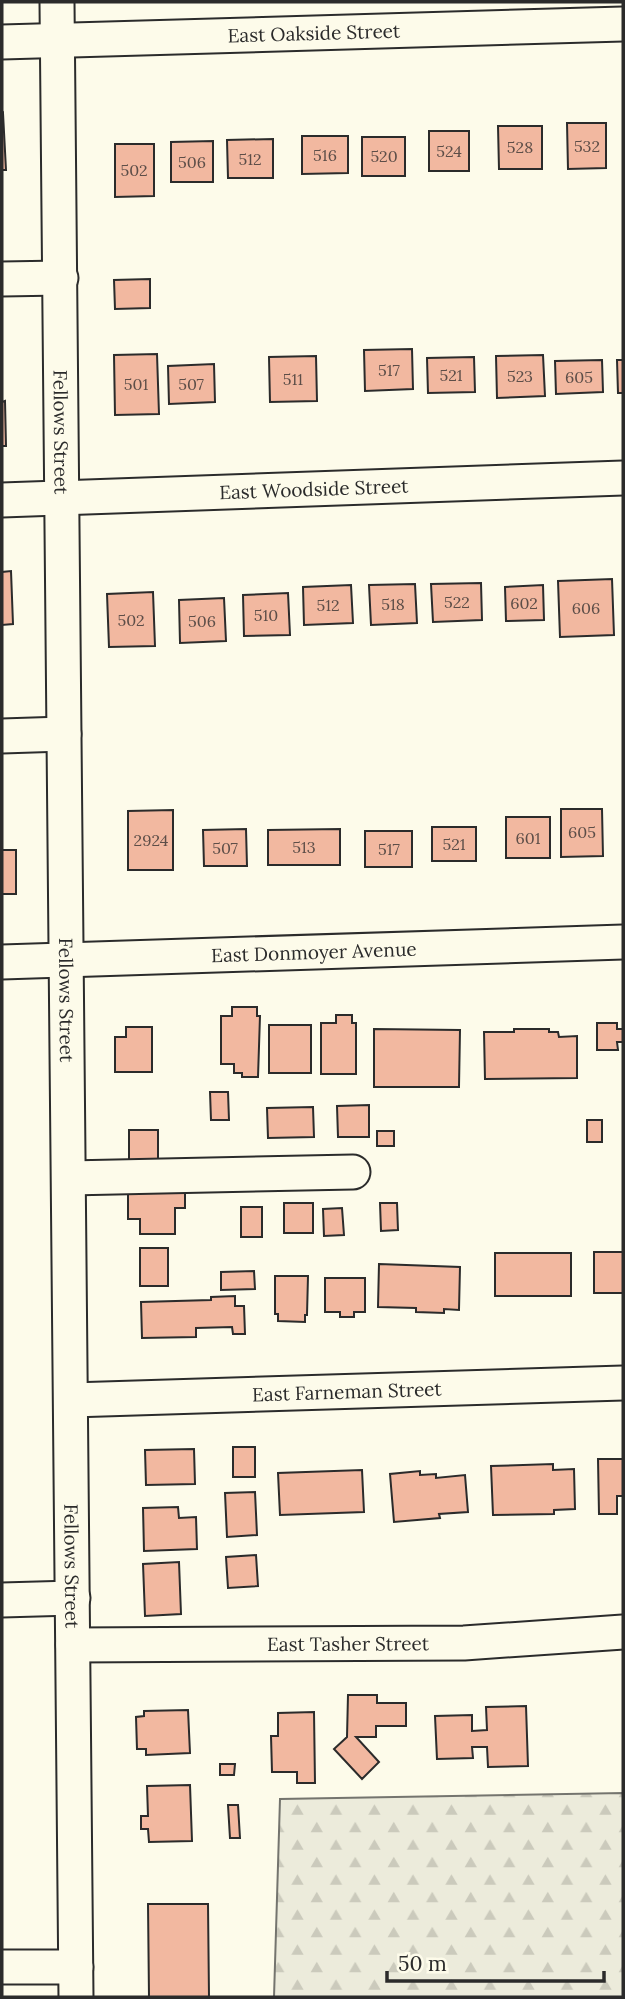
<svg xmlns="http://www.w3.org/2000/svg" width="625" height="1999" font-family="Lora,serif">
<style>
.forest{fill:url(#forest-firs);stroke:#74746e;stroke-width:2}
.building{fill:#f2b8a0;stroke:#2b2b2b;stroke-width:2}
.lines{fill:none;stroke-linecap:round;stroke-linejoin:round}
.minor-casing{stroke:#2b2b2b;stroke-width:37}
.minor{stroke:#fdfbea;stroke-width:33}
.labels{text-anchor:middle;stroke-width:5;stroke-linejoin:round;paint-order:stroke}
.number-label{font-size:16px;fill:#5d4e48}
.street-label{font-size:19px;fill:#2b2b2b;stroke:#fdfbea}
</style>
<defs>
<pattern id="forest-firs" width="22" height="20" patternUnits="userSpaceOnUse" patternTransform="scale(1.75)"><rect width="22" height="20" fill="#ecebdb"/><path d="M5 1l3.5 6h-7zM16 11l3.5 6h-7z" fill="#cbcabc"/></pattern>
</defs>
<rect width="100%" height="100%" fill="#fdfbea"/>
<path class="forest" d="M623,1793V1997H274L280,1799Z"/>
<path class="building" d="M3,113L6,170H2V114Z
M567,123H606V168L568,169Z
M498,126H542V169H499Z
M429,131H469V171H429Z
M302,136H348V173L302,174Z
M362,137H405V176H362Z
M273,139V178H228L227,140Z
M213,141V182H171V142Z
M115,144H154V196L115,197Z
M150,279V308L115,309L114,280Z
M412,349L413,389L365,391L364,350Z
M157,354L159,414L115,415L114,355Z
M543,355L545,396L497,398L496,356Z
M316,356L317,401L270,402L269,357Z
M474,357L475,392L428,393L427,358Z
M602,360L603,392L556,394L555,361Z
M617,360H623V393H618Z
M214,364L215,402L169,404L168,366Z
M5,401L6,446H2V402Z
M11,571L13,624L2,625V572Z
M612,579L614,635L560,637L558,581Z
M481,583L482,620L433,622L431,584Z
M415,584L417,623L371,625L369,585Z
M351,585L353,623L304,625L303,587Z
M543,585L544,620L506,621L505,587Z
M153,592L155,646L109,647L107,594Z
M288,593L290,635L244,636L243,595Z
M224,598L226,641L180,643L179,600Z
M561,809H602L603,856L561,857Z
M173,810V870H128V811Z
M506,817H550V858H506Z
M432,827H476V861H432Z
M246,829L247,866H204L203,830Z
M340,829V865H268V830Z
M365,831H412V867H365Z
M2,850H16V894H2Z
M232,1007H257V1016H260L258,1077H242V1073H234V1064H221V1016H232Z
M336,1015H352V1023H356V1074H321V1023H336Z
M597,1023H617V1029H623V1042H617L618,1050H597Z
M269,1025H311V1073H269Z
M126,1027H152V1072H115V1037H126Z
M374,1029L460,1030L459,1087H374Z
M514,1029H549V1032H558L559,1037L577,1036V1078L485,1079L484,1032H514Z
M210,1092H228L229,1120H211Z
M369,1105V1137H338L337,1106Z
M313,1107L314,1137L268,1138L267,1108Z
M587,1120H602V1142H587Z
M129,1130H158V1163H129Z
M377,1131H394V1146H377Z
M185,1189V1208H175V1234H140V1219H128V1191Z
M284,1203H313V1233H284Z
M380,1203H397L398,1230L381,1231Z
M241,1207H262V1237H241Z
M342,1208L344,1235L324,1236L323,1209Z
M140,1248H168V1286H140Z
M594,1252H623V1293H594Z
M495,1253H571V1296H495Z
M379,1264L460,1267L459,1310L444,1309V1313L416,1312V1308L378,1307Z
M254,1271L255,1289L221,1290V1272Z
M275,1276H308L307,1315H305V1322L278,1321V1314H275Z
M325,1278H365V1312H354V1317H340V1312H325Z
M235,1296V1306H244L245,1334H233L232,1327L196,1328V1337L142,1338L141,1302L211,1300V1297Z
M233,1447H255V1477H233Z
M194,1449L195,1484L146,1485L145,1450Z
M598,1459H623V1496H617V1514H599Z
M553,1464V1470L574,1469L575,1509L554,1510V1514L493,1515L491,1466Z
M362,1470L364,1512L280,1515L278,1473Z
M420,1471V1475L436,1474V1478L465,1475L468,1512L439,1514L440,1518L394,1522L390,1474Z
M255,1492L257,1535L227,1537L225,1493Z
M178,1507L179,1518L196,1517L197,1549L144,1551L143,1508Z
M256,1555L258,1586L228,1588L226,1557Z
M179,1562L181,1614L145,1616L143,1564Z
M348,1695H377V1703H406V1726H376V1737H356L379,1762L362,1779L334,1749L347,1737Z
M526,1706L528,1766L488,1767L487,1747H472L473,1758L437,1759L435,1716L472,1715V1731L487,1730L486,1707Z
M188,1710L190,1753L146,1755V1749H137L136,1717L144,1716V1711Z
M314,1712L315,1783H297V1772H272L271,1736H278V1713Z
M220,1764H235L234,1775H220Z
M190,1785L192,1841L149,1842L148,1829H141V1816H148L147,1786Z
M228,1805H238L240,1838H230Z
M148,1904H208L209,1997H149Z"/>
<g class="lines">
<g class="minor-casing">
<g id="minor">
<path id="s1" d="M57,2L76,1997"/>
<path id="s2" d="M2,42L623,24"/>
<path d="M2,279L61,278"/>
<path id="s3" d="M2,500L623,478"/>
<path d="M2,736L64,734"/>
<path id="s4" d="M2,962L623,942"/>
<path d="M69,1178L353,1172"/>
<path id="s5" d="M71,1400L623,1383"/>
<path d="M2,1600L73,1598"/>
<path id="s6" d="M73,1645L464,1643L623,1632"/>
<path d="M2,1967H76"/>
</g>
</g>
<use href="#minor" class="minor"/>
</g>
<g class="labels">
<g class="number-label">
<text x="587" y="152">532</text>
<text x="520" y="153">528</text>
<text x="449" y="157">524</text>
<text x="325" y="161">516</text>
<text x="384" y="162">520</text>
<text x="250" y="165">512</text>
<text x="192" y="168">506</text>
<text x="134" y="176">502</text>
<text x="389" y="376">517</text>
<text x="451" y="381">521</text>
<text x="520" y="382">523</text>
<text x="579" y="383">605</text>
<text x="293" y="385">511</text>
<text x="136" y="390">501</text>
<text x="191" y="390">507</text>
<text x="457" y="608">522</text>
<text x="524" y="609">602</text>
<text x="393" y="610">518</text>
<text x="328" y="611">512</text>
<text x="586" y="614">606</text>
<text x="266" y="621">510</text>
<text x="131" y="626">502</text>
<text x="202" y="627">506</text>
<text x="582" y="838">605</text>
<text x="528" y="844">601</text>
<text x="151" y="846">2924</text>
<text x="454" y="850">521</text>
<text x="304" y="853">513</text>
<text x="225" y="854">507</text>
<text x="389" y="855">517</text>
</g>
<g class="street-label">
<text dy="7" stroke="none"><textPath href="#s2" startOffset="312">East Oakside Street</textPath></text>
<text dy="7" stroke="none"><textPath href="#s1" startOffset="430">Fellows Street</textPath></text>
<text dy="7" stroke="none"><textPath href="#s3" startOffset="312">East Woodside Street</textPath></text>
<text dy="7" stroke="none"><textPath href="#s4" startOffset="312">East Donmoyer Avenue</textPath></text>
<text dy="7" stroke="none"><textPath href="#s1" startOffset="998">Fellows Street</textPath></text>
<text dy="7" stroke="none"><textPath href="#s5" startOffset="276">East Farneman Street</textPath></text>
<text dy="7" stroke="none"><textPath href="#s1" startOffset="1564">Fellows Street</textPath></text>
<text dy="7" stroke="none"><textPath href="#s6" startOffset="275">East Tasher Street</textPath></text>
</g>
</g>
<rect width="625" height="1999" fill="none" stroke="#2b2b2b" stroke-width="7"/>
<path d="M387 1971v10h217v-10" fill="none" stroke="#2b2b2b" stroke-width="3.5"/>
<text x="398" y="1971" font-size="21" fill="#2b2b2b" stroke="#fdfbea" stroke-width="5" paint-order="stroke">50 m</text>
</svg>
